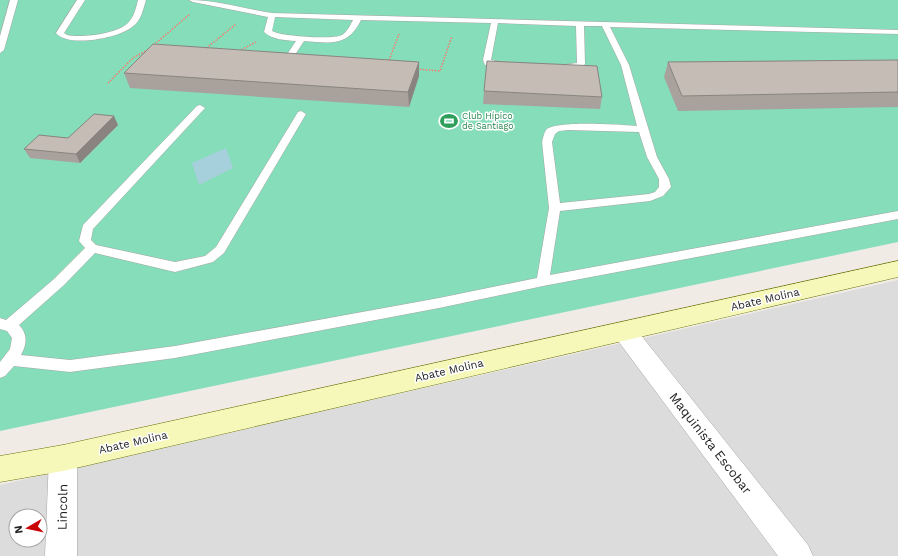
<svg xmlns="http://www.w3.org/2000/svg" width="898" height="556" font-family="'Work Sans',sans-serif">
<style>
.residential{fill:#dddcdc;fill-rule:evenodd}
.pitch{fill:#85ddba}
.water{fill:#a6d1dc}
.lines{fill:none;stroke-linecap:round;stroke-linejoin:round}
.lane-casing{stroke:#a6a6a6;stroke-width:1}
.street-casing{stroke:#a6a6a6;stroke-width:1}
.secondary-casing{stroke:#6a7507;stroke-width:1}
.path{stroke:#f77b6e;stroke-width:1.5;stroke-dasharray:1.5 1.5;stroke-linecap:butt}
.lane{fill:#fff;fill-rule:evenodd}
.street{fill:#fff;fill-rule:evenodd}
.secondary{fill:#f6f8ba;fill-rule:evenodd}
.wall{fill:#a9a29c}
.shaded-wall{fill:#89847f}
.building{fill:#c4bcb5;stroke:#89847f}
.labels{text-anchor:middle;stroke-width:3;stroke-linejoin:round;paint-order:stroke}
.far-leisure-label{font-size:9px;fill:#27864d;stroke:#fff;text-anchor:start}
.street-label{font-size:11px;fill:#1f1f1f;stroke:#fff}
.near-street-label{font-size:13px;fill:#1f1f1f;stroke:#fff}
</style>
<rect width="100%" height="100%" fill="#f0ece5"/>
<path class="residential" d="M898,280V556H0V485ZM16,516H40V540H16Z"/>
<path class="pitch" d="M0,0H898V242L0,431Z"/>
<path class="water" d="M226,148L233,168L199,185L192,163Z"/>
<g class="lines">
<g class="lane-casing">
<path id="lane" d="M10,0H18L4,50L0,53V36Z
M77,0H85L64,33L67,35C82,38 117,34 128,23C134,17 136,8 138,0H146C143,10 141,21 132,27C119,38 68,48 56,33Z
M189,0C217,0 244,9 272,13L898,30V34L610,27L629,65L657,157L669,179L671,187L663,196L650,201L560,211L550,275L898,211V219L543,286L439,308L175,358L70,372L14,366L5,376L0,378V362L10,349L12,338L7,331L0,329V318L6,320L54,279L85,248L79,241L83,225L197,106L200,105L205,108L93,229L91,240L96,245L175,262L205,256L216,247L298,112L301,111L306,114L224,253L213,262L175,272L95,253L64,285L19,325C28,334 27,344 21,355L70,360L175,346L439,298L537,278L549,208L542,142C543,138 544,133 546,130C556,120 621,125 637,126L621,65L602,26H584L585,64C580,71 564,74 558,68L562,65L577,63L576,26L498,23L491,60L506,63L507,65L506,67L485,65L483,60L491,23L361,20C348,47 330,43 304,41L287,67L284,68L280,65L296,41C285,40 273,40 264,32L268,17L193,2ZM275,17L353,20C350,25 348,31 342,35C333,40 288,36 277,33L272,31ZM568,130L639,132L647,157L659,179V187L655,192L649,194L560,203L552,142L555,134L559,131Z"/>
</g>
<g class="street-casing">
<path id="street" d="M624,322L632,324L808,545L813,556H778L616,338L612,331L616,324Z
M63,445L73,449L77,458V556H45L49,458L53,449Z"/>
</g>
<g class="secondary-casing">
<path id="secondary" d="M898,261V277L63,471L0,482V456L63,445Z"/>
</g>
<path class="path" d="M204,50L236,24
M239,51L256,42
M388,63L399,34
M417,69L440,71L452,36
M108,83L133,58L149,49L190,14"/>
<use href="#lane" class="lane"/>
<use href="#street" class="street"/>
<use href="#secondary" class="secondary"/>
</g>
<path class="wall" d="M898,60V107L678,111L664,77L668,62Z
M419,62V76L409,107L130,88L124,73Z
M484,91L602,97L600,109L483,104Z
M118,125L80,163L30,158L24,149L68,138Z"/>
<path class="shaded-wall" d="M419,62V76L409,107L408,92Z
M114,116L118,125L80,163L76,154Z"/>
<path class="building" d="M153,44L419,62L408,92L124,73Z
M898,60V92L682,96L668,62Z
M487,61L597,66L602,97L484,91Z
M94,114L114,116L76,154L24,149L39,135L68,138Z"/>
<defs>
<g id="stadium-bare" transform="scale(1.38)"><path d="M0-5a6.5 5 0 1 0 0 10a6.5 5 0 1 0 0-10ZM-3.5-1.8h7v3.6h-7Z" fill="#2e9e5b" stroke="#fff" stroke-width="2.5" paint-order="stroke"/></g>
</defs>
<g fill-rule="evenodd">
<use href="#stadium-bare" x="449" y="121"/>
</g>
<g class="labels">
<g class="far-leisure-label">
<text x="462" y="119">Club Hípico<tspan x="462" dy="10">de Santiago</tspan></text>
</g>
<g class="street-label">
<text transform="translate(765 299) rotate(-13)" y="4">Abate Molina</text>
<text transform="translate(449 370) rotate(-13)" y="4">Abate Molina</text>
<text transform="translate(133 442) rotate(-13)" y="4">Abate Molina</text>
</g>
<g class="near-street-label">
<text transform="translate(711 443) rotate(52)" y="5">Maquinista Escobar</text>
<text transform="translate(62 507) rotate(-89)" y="5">Lincoln</text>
</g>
</g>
<g transform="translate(28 528) rotate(261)"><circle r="19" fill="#ffffff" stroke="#a5a5a5"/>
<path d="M0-3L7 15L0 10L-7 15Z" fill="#ca0406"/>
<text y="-6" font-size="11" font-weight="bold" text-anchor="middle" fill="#1f1f1f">N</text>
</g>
</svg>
